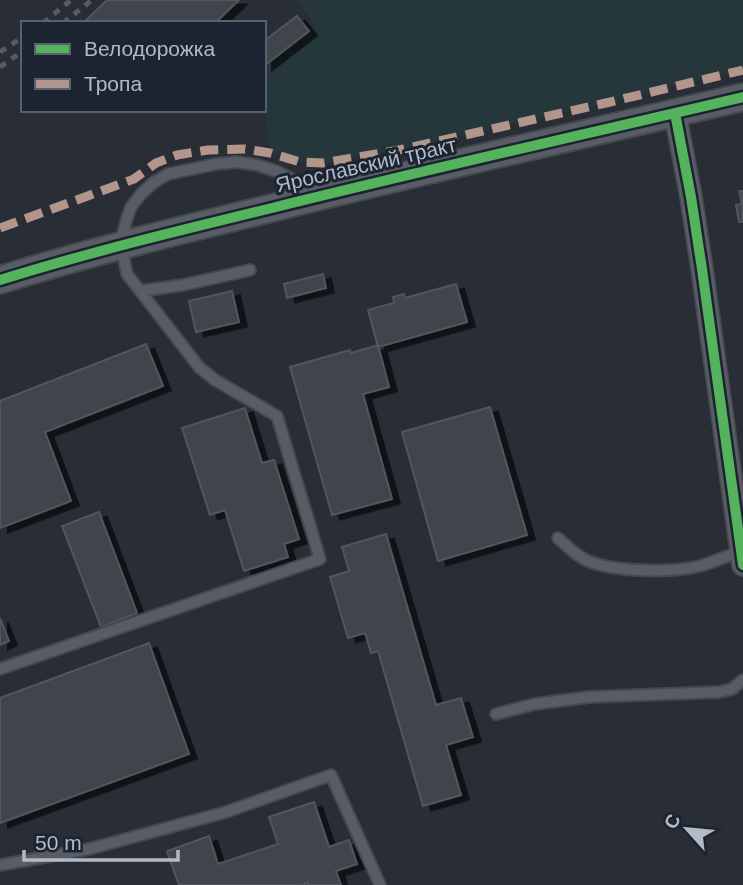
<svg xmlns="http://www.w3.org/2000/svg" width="743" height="885" font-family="Helvetica,sans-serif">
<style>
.green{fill:#26373c}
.building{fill:#40444c;stroke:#51555d;stroke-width:2;filter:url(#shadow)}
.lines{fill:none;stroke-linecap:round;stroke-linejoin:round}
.service-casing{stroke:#45484f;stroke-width:14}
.minor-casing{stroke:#45484f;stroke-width:24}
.tertiary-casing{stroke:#45484f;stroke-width:30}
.service{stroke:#585c64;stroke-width:10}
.minor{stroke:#585c64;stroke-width:21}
.tertiary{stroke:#585c64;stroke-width:26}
.rail{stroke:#575b62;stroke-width:5;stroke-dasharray:7 7;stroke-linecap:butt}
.quiet{stroke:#b2968c;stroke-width:9;stroke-dasharray:18 9;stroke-linecap:butt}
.cycleway-casing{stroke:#1c2331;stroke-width:15}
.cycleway{stroke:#56b35d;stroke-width:10}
.labels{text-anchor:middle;stroke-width:6;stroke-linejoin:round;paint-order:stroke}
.street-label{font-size:21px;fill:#b2b9c7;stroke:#1c2331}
</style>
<defs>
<filter id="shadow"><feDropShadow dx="8" dy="4.5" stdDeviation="0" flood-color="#0009"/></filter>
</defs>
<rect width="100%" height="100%" fill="#292d36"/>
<path class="green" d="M296,0H743V70L606,103L399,150L323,163L300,162L270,153L266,116L265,65L316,26Z"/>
<path class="building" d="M107,0H239L215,23H83Z
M297,16L309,31L264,66V41Z
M739,191H743V222H739L736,205L742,204Z
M323,274L326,288L287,298L284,284Z
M456,284L467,322L378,347L368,310L394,303L393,297L404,294L405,298Z
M232,291L239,322L196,332L189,301Z
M146,344L163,386L45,432L71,501L0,528V401Z
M378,345L389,387L363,394L392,499L332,515L290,367L350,350L351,353Z
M490,407L527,535L438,561L402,432Z
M245,408L262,463L274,460L299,539L284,544L288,557L244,571L225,510L210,515L182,428Z
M99,512L137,613L101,627L62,526Z
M386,534L436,705L461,698L473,737L446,745L461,795L423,806L378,651L371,653L365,633L348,638L330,577L349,571L342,547Z
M0,618L9,641L0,645Z
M149,643L189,754L0,823V698Z
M314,802L329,847L349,840L357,864L336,871L341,885H308V883L302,885H179L167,851L209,836L218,864L278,844L269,817Z"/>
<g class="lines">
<g class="service-casing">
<path id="service" d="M140,291L183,285L250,270
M558,538C568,547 576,556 588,561C615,572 671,573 700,566C714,562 727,556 741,551
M0,669L320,559L277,416L215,380L199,367L127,274L121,244L126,221L131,207L141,194L153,183L168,174L216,164L236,162L257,165L276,171L318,192
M496,714L535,704L589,697L719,692L732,689L743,680
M0,865L89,849L226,812L331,775L380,885"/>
</g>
<g class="minor-casing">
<path id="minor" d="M675,113L691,197L702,269L743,565"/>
</g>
<g class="tertiary-casing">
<path id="tertiary" d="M0,280C90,252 181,230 272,208C429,169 586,134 743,97"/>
</g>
<use href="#service" class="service"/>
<use href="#minor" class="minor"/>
<use href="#tertiary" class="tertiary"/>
<path class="rail" d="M43,23L71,0
M63,23L92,0
M0,52L23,37
M0,67L23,51"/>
<path class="quiet" d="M0,228L134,179L156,163L177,155L208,150L245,149L270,153L300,162L323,163L399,150L606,103L743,70"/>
<g class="cycleway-casing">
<path id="cycleway" d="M675,113L691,197L702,269L743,565
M0,280C90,252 181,230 272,208C429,169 586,134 743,97"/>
</g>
<use href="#cycleway" class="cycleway"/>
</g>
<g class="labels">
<g class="street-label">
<text transform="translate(366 165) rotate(-13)" y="7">Ярославский тракт</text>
</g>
</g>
<rect x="21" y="21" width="245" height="91" fill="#1c2331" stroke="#585f6d" stroke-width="2"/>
<rect x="35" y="44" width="35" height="10" fill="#56b35d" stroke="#585f6d" stroke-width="2"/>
<text x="84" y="56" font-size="21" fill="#b2b9c7">Велодорожка</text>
<rect x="35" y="79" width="35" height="10" fill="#b2968c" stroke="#585f6d" stroke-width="2"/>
<text x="84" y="91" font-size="21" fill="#b2b9c7">Тропа</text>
<g transform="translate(687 829) rotate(297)" stroke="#1c2331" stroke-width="5" paint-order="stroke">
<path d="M0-5L12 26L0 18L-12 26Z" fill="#b2b9c7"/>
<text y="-10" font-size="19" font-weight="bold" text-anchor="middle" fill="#b2b9c7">С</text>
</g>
<path d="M24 850v10h154v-10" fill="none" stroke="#b2b9c7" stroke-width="3.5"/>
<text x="35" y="850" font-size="21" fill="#b2b9c7" stroke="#1c2331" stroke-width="5" paint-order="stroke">50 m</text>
</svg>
